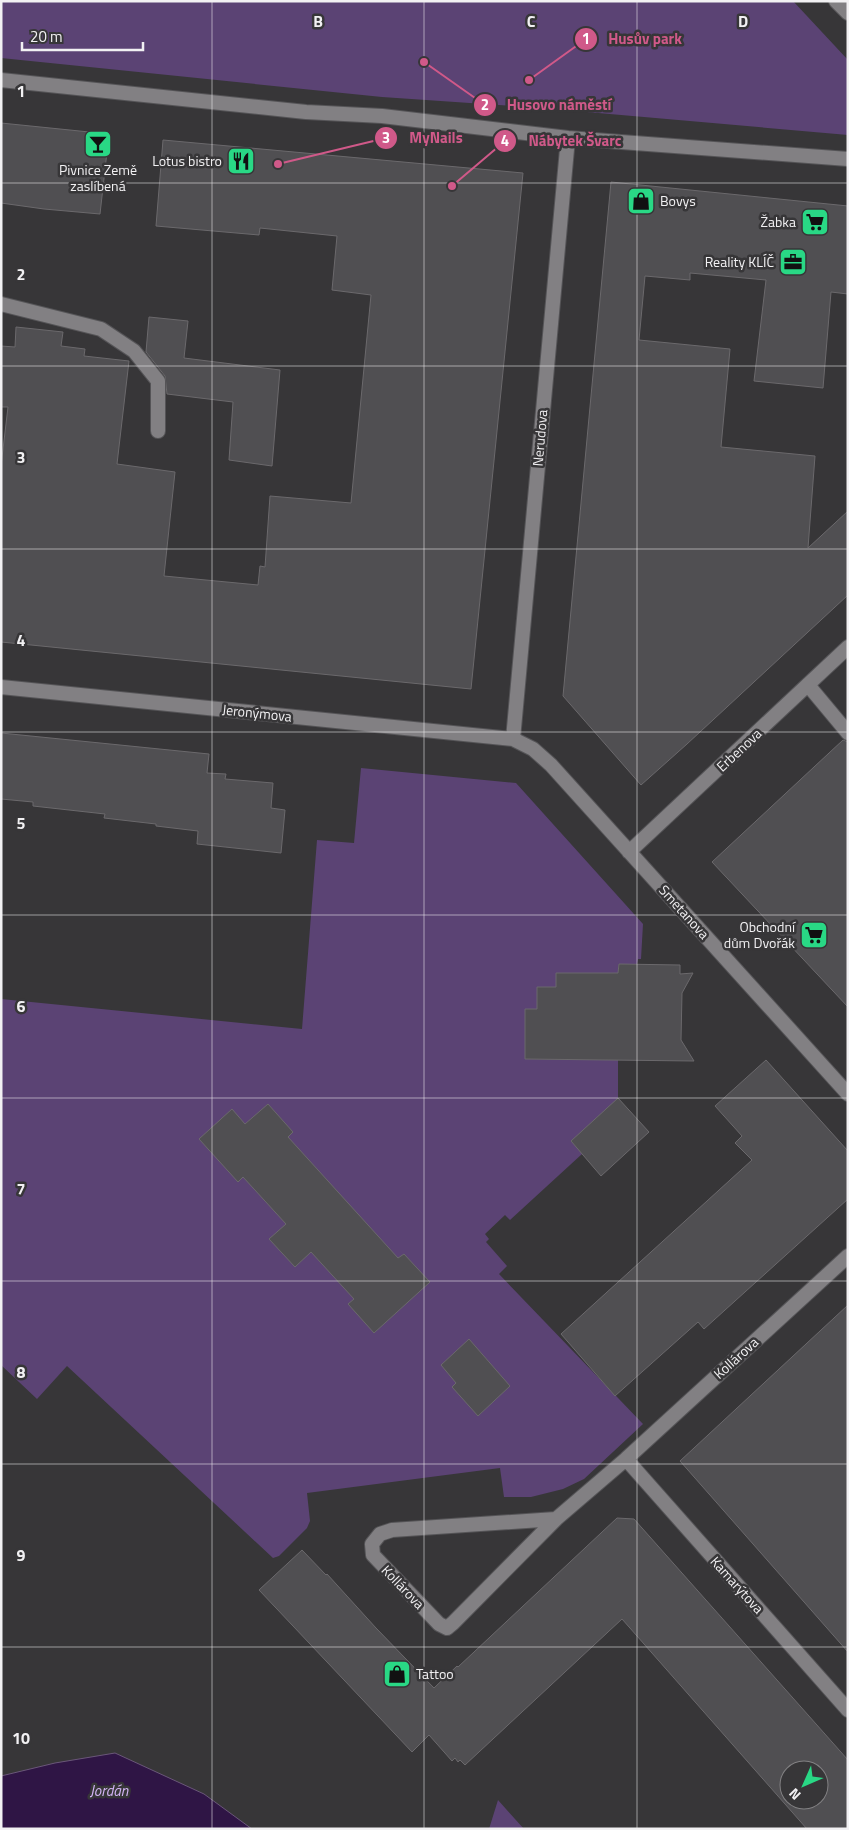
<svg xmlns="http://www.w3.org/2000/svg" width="849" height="1830" font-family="'Titillium Web',sans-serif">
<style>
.green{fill:#5b4374}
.water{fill:#2f1545;stroke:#6a5779}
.building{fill:#504f52;stroke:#6b696c;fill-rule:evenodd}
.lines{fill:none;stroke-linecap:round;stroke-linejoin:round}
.service-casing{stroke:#555457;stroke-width:16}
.minor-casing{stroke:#555457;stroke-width:16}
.service{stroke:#828083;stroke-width:14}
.minor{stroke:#828083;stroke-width:14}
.grid{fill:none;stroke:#f2f1f3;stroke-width:1;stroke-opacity:0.55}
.labels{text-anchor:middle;stroke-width:5;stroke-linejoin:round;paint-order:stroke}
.poi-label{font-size:14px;fill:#f2f1f3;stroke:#373638;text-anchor:end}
.street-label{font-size:14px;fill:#f2f1f3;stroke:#373638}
.water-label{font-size:15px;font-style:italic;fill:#d3b4f5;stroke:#373638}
.grid-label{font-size:16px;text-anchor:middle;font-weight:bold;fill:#f2f1f3;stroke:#373638;stroke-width:5;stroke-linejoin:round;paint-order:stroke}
.leader{fill:none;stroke:#d05989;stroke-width:2}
.callout-dot{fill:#d05989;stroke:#373638;stroke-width:2}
.mark-label{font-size:15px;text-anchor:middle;font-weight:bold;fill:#fff}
.callout-label{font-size:15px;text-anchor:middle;font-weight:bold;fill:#d05989;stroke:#373638;stroke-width:5;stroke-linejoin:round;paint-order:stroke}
</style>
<rect width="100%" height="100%" fill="#373638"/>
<path class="green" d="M1,1H793L848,60V135L541,108L382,97L1,58Z
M361,768L516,783L643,924L641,959H638L637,964H619L618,973H556V987L537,1009H525V1059L618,1060V1098L582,1154L510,1220L505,1215L485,1234L489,1239L486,1242L507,1266L499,1274L643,1424L584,1479L563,1489L531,1497H504L500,1468L307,1493L310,1521L307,1528L279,1556L273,1558L67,1366L37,1399L1,1365V999L302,1029L317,840L354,843Z
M498,1800L524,1829H489Z"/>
<path class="water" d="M115,1753L204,1794L252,1829H1V1776L55,1763Z"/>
<path class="building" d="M1,123L109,134L100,214L44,209L1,203Z
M163,140L523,173L471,689L1,642V466L8,407H1V346L15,347L16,327L63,332L61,346L85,349L84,356L129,361L117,464L175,472L164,576L258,585L260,566L265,567L270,496L351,503L371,295L332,290L337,236L260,228L259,235L156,226Z
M611,182L848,206V294L831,292L823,388L754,381L766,280L690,273V280L645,276L639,340L730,349L721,447L815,456L808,548L848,511V595L687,744L641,785L563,696Z
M149,317L188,321L184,358L280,370L272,466L229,460L233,402L167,394L165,376L146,352Z
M1,733L209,754L207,773L226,774L225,779L273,783L271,808L285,810L281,853L197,844L198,831L156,826V824L104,818L105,814L33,806V802L1,799Z
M843,740L848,742V1007L712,862Z
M619,964L680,965V974L693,973L682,993L681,1040L694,1061L525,1059V1009H537V987H556V973H618Z
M766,1060L848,1151V1199L704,1329L698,1322L615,1396L561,1334L752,1160L735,1143L742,1136L715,1106Z
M618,1098L649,1132L601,1176L571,1141Z
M268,1104L293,1132L288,1137L398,1258L404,1254L430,1282L374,1333L348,1304L354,1299L311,1252L295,1267L269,1239L286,1224L243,1177L238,1182L199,1139L232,1109L245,1124Z
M848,1305V1652L680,1461Z
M469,1339L510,1386L478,1416L452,1387L456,1383L441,1365Z
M617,1518L634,1519L848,1760V1829H807L622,1619L465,1765L460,1760L458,1762L455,1758L452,1761L429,1735L412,1752L259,1590L302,1550L326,1575L327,1574L376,1628L434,1688L457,1666L458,1667ZM789,1770H819V1800H789Z"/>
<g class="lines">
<g class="service-casing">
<path id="service" d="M1,304L101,329L134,351L158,381V431
M808,685L848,733"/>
</g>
<g class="minor-casing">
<path id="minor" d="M836,1L848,13
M1,80L306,112L382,116L568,138L848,159
M1,687L513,739L533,749L551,765L848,1094
M513,739L568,138
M629,852L848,647
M626,1459L848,1710
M556,1519L453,1623L447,1628L439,1624L373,1555L372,1544L380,1534L392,1530Z
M556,1519L626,1459L848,1256"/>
</g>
<use href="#service" class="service"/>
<use href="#minor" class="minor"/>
</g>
<path class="grid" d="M212,1V1829M424,1V1829M637,1V1829M1,183H848M1,366H848M1,549H848M1,732H848M1,915H848M1,1098H848M1,1281H848M1,1464H848M1,1647H848"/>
<defs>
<g id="bar-square" transform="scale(1.4375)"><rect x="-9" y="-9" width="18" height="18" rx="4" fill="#29d885" stroke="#373638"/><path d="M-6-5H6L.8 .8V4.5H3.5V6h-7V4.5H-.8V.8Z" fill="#111"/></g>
<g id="restaurant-square" transform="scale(1.4375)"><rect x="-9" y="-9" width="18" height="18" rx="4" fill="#29d885" stroke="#373638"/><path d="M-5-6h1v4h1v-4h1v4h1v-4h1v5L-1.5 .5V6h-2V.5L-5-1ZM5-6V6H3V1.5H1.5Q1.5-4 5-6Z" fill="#111"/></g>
<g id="shop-square" transform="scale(1.4375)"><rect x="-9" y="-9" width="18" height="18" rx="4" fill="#29d885" stroke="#373638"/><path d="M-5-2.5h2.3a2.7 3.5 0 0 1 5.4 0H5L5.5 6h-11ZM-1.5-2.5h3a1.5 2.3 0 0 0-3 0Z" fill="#111"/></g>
<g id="supermarket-square" transform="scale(1.4375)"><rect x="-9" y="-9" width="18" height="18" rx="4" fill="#29d885" stroke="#373638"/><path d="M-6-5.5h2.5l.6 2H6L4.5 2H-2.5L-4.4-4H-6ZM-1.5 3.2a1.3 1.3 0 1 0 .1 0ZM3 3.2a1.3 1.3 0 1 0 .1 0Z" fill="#111"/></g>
<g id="office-square" transform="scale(1.4375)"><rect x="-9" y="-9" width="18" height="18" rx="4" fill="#29d885" stroke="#373638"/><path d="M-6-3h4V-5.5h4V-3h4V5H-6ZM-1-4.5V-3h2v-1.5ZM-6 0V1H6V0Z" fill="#111"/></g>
</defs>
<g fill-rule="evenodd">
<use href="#bar-square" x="98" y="144"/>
<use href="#restaurant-square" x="241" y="161"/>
<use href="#shop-square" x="641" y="201"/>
<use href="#supermarket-square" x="815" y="222"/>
<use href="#office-square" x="793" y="262"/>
<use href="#supermarket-square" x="814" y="935"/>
<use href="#shop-square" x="397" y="1674"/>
</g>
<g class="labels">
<g class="poi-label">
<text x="222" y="166">Lotus bistro</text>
<text x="98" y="175" text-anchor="middle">Pivnice Země<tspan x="98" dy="16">zaslíbená</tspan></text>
<text x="660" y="206" text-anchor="start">Bovys</text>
<text x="796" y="227">Žabka</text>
<text x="774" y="267">Reality KLÍČ</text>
<text x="795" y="932">Obchodní<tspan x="795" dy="16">dům Dvořák</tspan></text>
<text x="416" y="1679" text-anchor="start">Tattoo</text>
</g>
<g class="street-label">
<text transform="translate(540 438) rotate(-85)" y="5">Nerudova</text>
<text transform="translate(257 713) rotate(6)" y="5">Jeronýmova</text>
<text transform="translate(739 750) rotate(-43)" y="5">Erbenova</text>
<text transform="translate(684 912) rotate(48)" y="5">Smetanova</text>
<text transform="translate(736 1358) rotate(-42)" y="5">Kollárova</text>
<text transform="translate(737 1585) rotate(48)" y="5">Kamarýtova</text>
<text transform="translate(403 1587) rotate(46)" y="5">Kollárova</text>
</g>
<g class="water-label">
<text x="109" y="1796">Jordán</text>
</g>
</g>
<g class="grid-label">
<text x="318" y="27">B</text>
<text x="531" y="27">C</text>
<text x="743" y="27">D</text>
<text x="21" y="97">1</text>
<text x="21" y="280">2</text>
<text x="21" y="463">3</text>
<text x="21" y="646">4</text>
<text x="21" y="829">5</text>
<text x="21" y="1012">6</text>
<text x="21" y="1195">7</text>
<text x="21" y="1378">8</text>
<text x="21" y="1561">9</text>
<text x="21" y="1744">10</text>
</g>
<path class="leader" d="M529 80L586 39M424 62L485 105M278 164L386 138M452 186L505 141"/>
<g class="callout-dot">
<circle cx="529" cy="80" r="5"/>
<circle cx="424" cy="62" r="5"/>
<circle cx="278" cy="164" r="5"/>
<circle cx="452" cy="186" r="5"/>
<circle cx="586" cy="39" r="12"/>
<circle cx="485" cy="105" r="12"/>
<circle cx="386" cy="138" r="12"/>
<circle cx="505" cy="141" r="12"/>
</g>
<g class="mark-label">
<text x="586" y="44">1</text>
<text x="485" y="110">2</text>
<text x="386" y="143">3</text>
<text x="505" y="146">4</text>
</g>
<g class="callout-label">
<text x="645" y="44">Husův park</text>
<text x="559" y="110">Husovo náměstí</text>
<text x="436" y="143">MyNails</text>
<text x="575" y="146">Nábytek Švarc</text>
</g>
<rect width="849" height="1830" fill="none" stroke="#f2f1f3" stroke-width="5"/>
<g transform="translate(804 1785) rotate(225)"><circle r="24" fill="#373638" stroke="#828183"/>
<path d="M0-4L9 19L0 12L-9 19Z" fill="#29d885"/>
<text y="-8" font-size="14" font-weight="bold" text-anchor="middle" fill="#f2f1f3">N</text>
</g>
<path d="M22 42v8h121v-8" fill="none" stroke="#f2f1f3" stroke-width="2.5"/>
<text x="30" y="42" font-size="15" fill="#f2f1f3" stroke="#373638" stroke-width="4" paint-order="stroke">20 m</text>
</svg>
